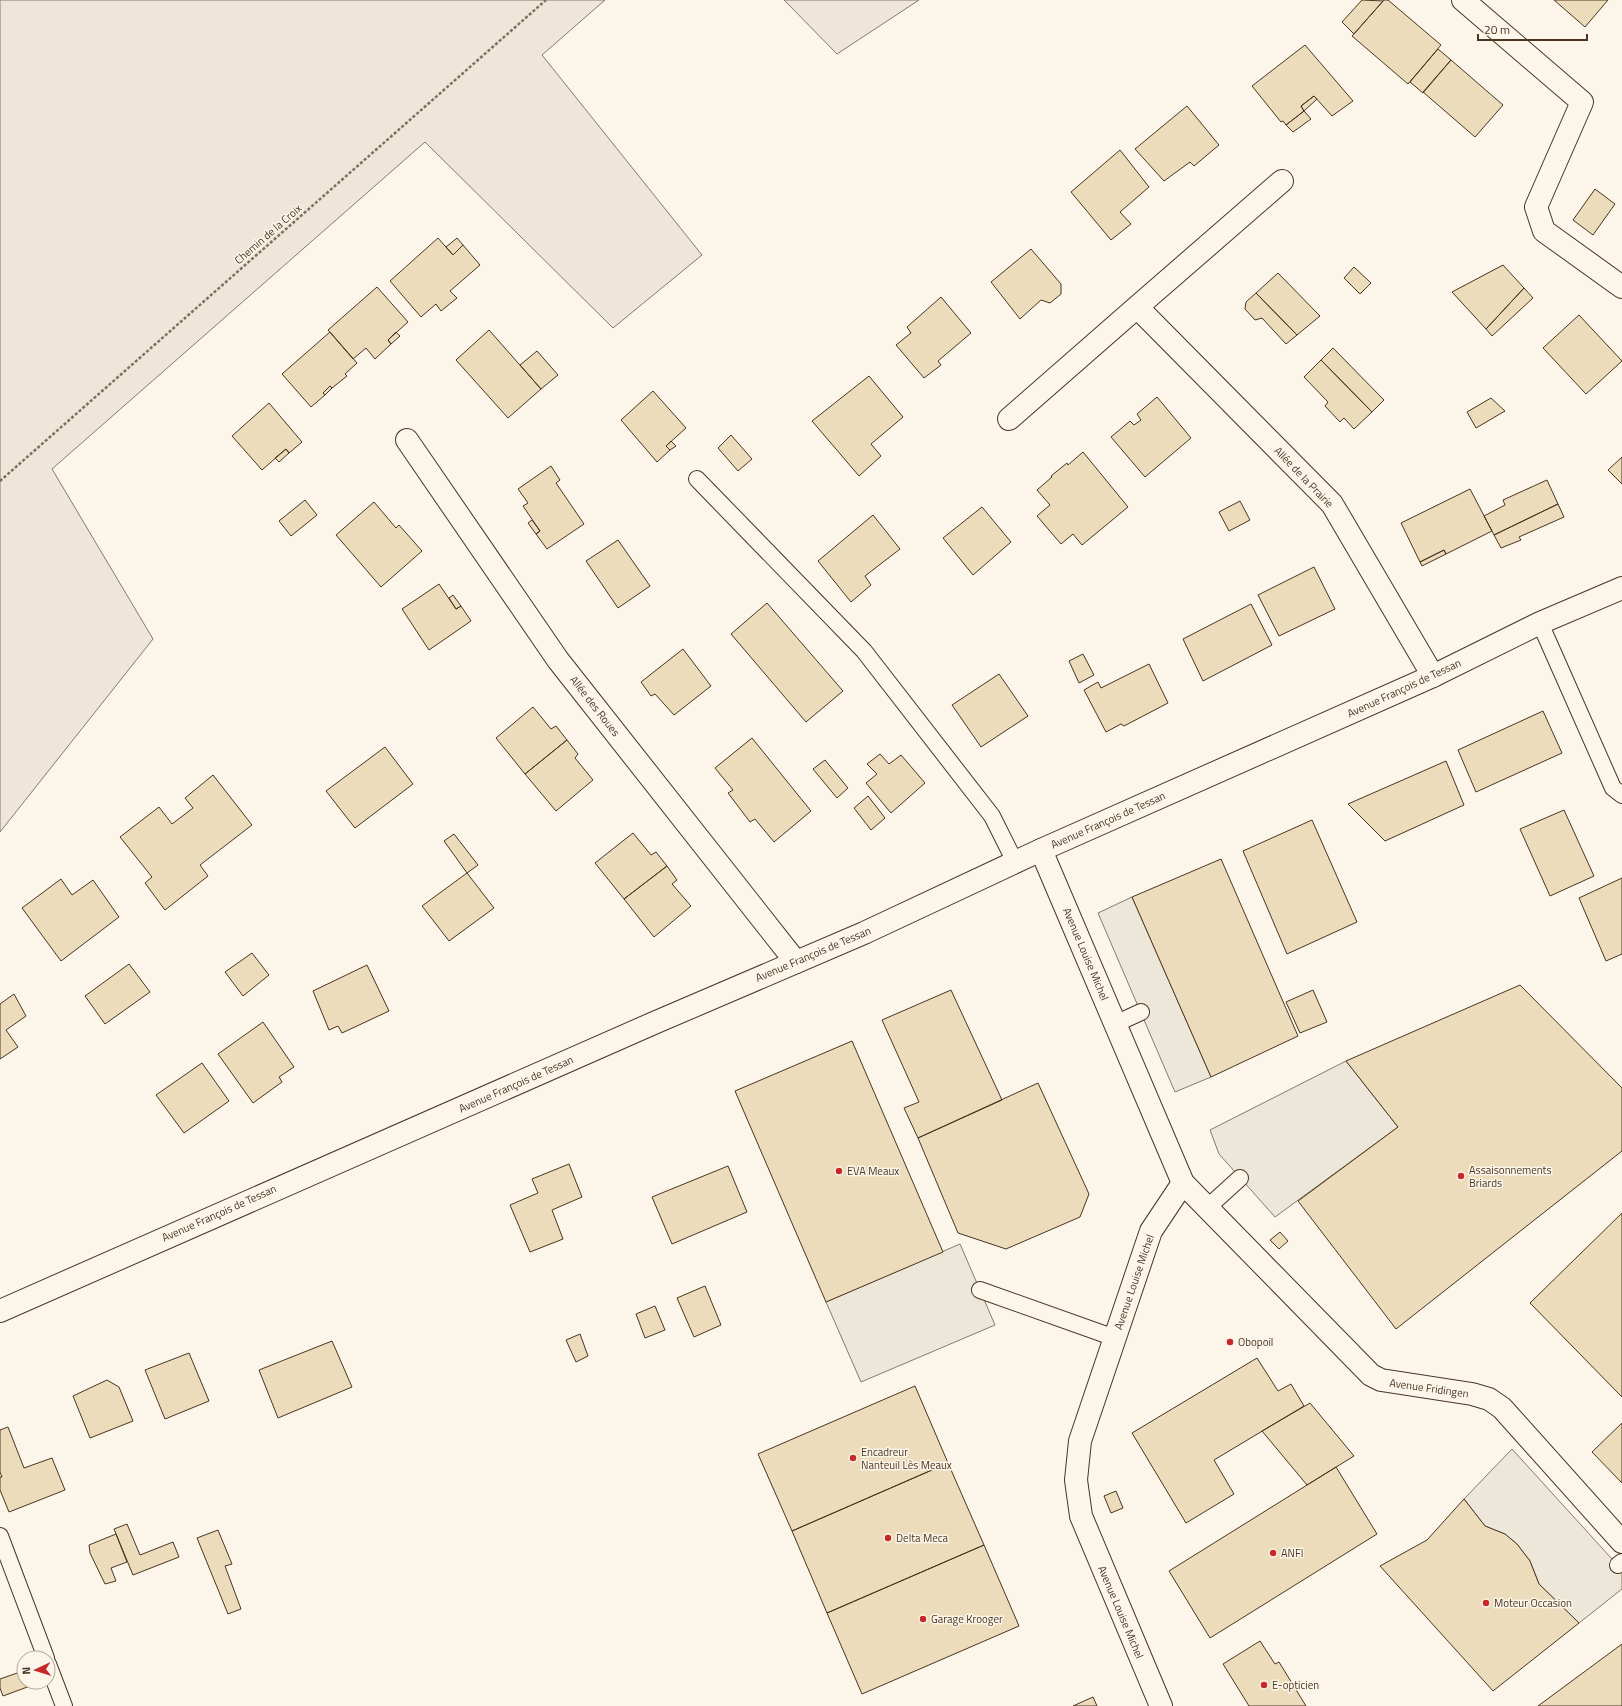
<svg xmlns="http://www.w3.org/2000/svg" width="1622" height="1706" font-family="'Titillium Web',sans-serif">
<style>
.green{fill:#ede6d9;stroke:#887966}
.parking{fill:#ede7d9;stroke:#887966}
.building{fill:#ecdcbc;stroke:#4a3520}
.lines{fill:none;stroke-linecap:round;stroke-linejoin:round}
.service-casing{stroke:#4a3520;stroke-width:18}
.minor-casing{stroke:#4a3520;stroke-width:24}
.tertiary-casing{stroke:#4a3520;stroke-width:24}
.path{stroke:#7f6f5c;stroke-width:2.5;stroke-dasharray:3 2;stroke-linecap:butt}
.service{stroke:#fbf6e9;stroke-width:16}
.minor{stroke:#fbf6e9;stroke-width:22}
.tertiary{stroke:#fbf6e9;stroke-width:22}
.poi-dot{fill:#c62828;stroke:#fbf6e9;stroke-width:1.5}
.labels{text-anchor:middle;stroke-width:3;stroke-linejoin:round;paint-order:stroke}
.street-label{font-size:11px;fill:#4a3520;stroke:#fbf6e9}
.poi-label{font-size:11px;fill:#4a3520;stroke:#fbf6e9;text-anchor:start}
</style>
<rect width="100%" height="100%" fill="#fbf6e9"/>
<path class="green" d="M0,0H605L542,55L702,255L613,328L425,142L52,469L153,639L0,832Z
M784,0H919L837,54Z"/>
<path class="parking" d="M1132,897L1211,1077L1175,1092L1098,913Z
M1346,1061L1398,1127L1275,1217L1219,1154L1210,1130Z
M960,1244L995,1325L861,1382L826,1302Z
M1512,1449L1622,1570V1589L1579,1623L1539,1584L1530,1561L1517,1544L1505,1534L1485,1526L1464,1499Z"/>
<path class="building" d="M1362,0L1383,1L1354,34L1342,22Z
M1384,0H1388L1441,45L1408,84L1352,36Z
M1554,0H1608L1585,27Z
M1305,45L1353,101L1332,116L1314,96L1301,106L1304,111L1286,125L1283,121L1281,122L1252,86Z
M1438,49L1451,60L1423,93L1410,82Z
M1451,60L1503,105L1475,137L1423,92Z
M1314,96L1317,99L1304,111L1301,106Z
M1187,106L1219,145L1194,166L1190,162L1164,181L1135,149Z
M1304,111L1311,119L1293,132L1286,125Z
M1120,150L1149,187L1120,212L1131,224L1111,240L1071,192Z
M1595,189L1615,204L1593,235L1573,220Z
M438,238L453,255L463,245L480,265L450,291L457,298L441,311L436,304L421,317L390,281Z
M457,238L463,245L453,255L446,247Z
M1031,249L1061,284V294L1050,303L1041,300L1020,319L991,282Z
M1503,265L1524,288L1486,329L1452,292Z
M1354,267L1371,283L1360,294L1344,278Z
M1278,273L1320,316L1297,335L1256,293Z
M377,287L408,322L388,340L391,344L375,359L366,348L353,359L328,330Z
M1524,288L1533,298L1492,336L1486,329Z
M1256,293L1297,335L1286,344L1262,318L1255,320L1245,309L1246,302Z
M941,297L971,333L938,361L941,365L924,378L896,345L911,333L907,327Z
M1579,315L1622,361L1586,394L1543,348Z
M489,330L541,389L508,418L456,360Z
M330,332L357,363L345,374L347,376L332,388L330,386L323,393L325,395L311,407L282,374Z
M396,332L400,336L391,344L388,340Z
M1333,348L1384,400L1372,412L1321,360Z
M537,351L558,375L541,389L520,365Z
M1321,360L1372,412L1354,429L1344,418L1340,422L1325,406L1328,402L1304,377Z
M869,376L903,417L871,444L881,456L859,476L812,421Z
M330,386L332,388L325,395L323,393Z
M653,391L686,428L666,446L670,450L657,462L621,420Z
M1157,397L1191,438L1145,477L1111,437L1130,421L1134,425L1141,420L1137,414Z
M1491,398L1505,411L1476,428L1467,412Z
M269,403L302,442L289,453L286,449L262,470L232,436Z
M731,435L752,459L738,471L718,448Z
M671,441L676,446L670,450L666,446Z
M286,449L289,453L279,462L275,458Z
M1083,452L1128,507L1082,545L1073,534L1061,544L1037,516L1050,505L1037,490L1052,477L1051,476L1067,463L1068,465Z
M1622,457V484L1608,470Z
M551,466L560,480L556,483L584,524L547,549L536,534L540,531L523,506L528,503L518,489Z
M1547,480L1558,504L1494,535L1484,516L1505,505L1503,500Z
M1470,489L1492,531L1446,554L1444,550L1420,562L1401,523Z
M305,500L317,515L291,536L279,521Z
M1240,501L1250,520L1229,531L1219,512Z
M374,502L396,528L399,525L422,551L381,587L336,535Z
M1558,504L1564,517L1519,537L1521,540L1501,548L1494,535Z
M982,507L1011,542L973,575L943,538Z
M873,515L900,549L865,576L871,585L851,602L818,561Z
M532,520L540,531L536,534L528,523Z
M618,540L650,586L618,608L586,561Z
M1444,550L1446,554L1422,566L1420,562Z
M1314,567L1335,609L1279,636L1258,595Z
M439,584L456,609L461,606L471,621L429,650L402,609Z
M453,595L461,606L456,609L449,598Z
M767,603L843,691L806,722L731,634Z
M1251,604L1272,645L1203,681L1183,639Z
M683,649L711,686L674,715L655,694L651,696L641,682Z
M1083,654L1094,675L1079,683L1069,661Z
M1149,664L1168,703L1124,726L1121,724L1106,732L1084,690L1098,682L1101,688Z
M999,674L1028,716L981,747L952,705Z
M533,707L551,729L556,726L567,740L525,774L496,738Z
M1543,711L1562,753L1476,792L1458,750Z
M752,738L811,811L774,842L755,819L750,822L728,793L733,790L715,768Z
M567,740L578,754L575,758L593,780L556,811L525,774Z
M385,747L413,784L355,828L326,791Z
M880,754L889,764L901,755L925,783L891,813L866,783L877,774L867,764Z
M825,760L848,788L837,798L813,769Z
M1446,761L1464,805L1385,841L1348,804Z
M213,775L252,825L200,865L208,876L165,910L145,883L152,877L120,837L159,807L172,824L193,808L185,798Z
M868,796L885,818L871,830L854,808Z
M1564,810L1594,876L1550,896L1520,829Z
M1312,820L1357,922L1287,954L1243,851Z
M633,833L651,855L656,852L667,866L624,899L595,863Z
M454,834L478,865L467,873L444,841Z
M1221,859L1298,1036L1211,1077L1132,897Z
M667,866L677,880L672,884L691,906L654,937L624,899Z
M467,873L494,908L449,941L422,906Z
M1622,878V954L1606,961L1579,898Z
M61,879L72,895L93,880L119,917L61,961L22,908Z
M252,953L269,975L243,996L225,972Z
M129,964L150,992L105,1024L85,996Z
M367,965L389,1011L342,1033L338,1026L329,1030L313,991Z
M1520,985L1622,1088V1151L1396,1329L1298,1201L1398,1127L1346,1061Z
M951,990L1002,1100L918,1138L904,1108L919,1102L882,1020Z
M1313,990L1327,1022L1300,1033L1286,1002Z
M14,994L26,1016L6,1030L18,1047L0,1059V1004Z
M263,1022L294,1067L279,1077L282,1082L253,1103L218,1054Z
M852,1041L943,1252L826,1302L735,1091Z
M202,1063L229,1101L184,1133L156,1095Z
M1038,1083L1089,1194L1080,1217L1006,1249L958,1233L918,1138Z
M569,1164L582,1197L552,1210L563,1239L530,1252L510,1205L538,1193L532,1179Z
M728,1166L747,1212L672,1244L652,1197Z
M1622,1213V1397L1530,1303Z
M1280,1232L1288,1241L1279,1249L1270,1240Z
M705,1286L721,1325L694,1337L677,1298Z
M655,1306L665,1330L645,1338L636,1314Z
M580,1334L588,1356L576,1362L566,1340Z
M332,1341L352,1387L278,1418L259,1370Z
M189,1353L209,1401L165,1419L145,1370Z
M1257,1358L1278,1391L1291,1384L1304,1406L1214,1460L1234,1494L1186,1523L1132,1433Z
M107,1380L119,1387L133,1421L90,1438L73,1396Z
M915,1386L948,1463L792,1531L758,1454Z
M1310,1403L1354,1456L1307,1485L1262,1431Z
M1622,1423V1483L1592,1452Z
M8,1427L24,1468L52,1458L65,1490L9,1512L0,1490V1477H2L0,1472V1430Z
M948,1463L984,1545L827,1613L792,1531Z
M1336,1467L1377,1534L1210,1638L1169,1571Z
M1116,1491L1123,1508L1111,1513L1104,1496Z
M1464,1499L1485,1526L1505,1534L1517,1544L1530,1561L1539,1584L1579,1623L1493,1691L1380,1566L1427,1540Z
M127,1524L140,1555L173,1542L179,1557L133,1575L114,1529Z
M218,1530L232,1564L225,1566L241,1609L228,1614L197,1538Z
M116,1534L127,1562L111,1568L116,1581L105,1584L90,1553L89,1545Z
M984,1545L1019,1626L862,1694L827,1613Z
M1260,1641L1275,1664L1279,1662L1306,1706H1249L1223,1664Z
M1622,1644V1706H1538Z
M23,1671L24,1682H28L30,1686L3,1696L0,1688V1679Z
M1093,1697L1097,1706H1073Z"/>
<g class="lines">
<g class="service-casing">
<path id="service" d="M697,479L864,651L992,816L1015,862
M1540,623L1613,788L1622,795
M1115,1024L1141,1012
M1207,1208L1240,1178
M980,1290L1115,1338
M0,1536L46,1658
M1618,1565L1622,1562
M48,1664L64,1706"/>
</g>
<g class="minor-casing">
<path id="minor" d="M1463,0L1582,102L1536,207L1544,231L1622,287
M1137,307L1282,181
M1009,419L1137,307L1332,504L1433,676
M407,440L558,660L796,962
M1041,850L1183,1183L1151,1231L1080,1441L1076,1480L1081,1516L1161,1706
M1183,1183L1371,1375L1381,1380L1472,1394L1489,1399L1502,1408L1622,1542"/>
</g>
<g class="tertiary-casing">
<path id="tertiary" d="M0,1311L654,1023L864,933L1041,850L1433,676L1540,623L1622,588"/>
</g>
<path class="path" d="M0,481L546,0"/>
<use href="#service" class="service"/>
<use href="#minor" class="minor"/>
<use href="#tertiary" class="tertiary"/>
</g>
<g class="poi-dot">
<circle cx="839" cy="1171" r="4"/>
<circle cx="1461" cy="1176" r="4"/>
<circle cx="1230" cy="1342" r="4"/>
<circle cx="853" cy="1458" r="4"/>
<circle cx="888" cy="1538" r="4"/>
<circle cx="1273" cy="1553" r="4"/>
<circle cx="1486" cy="1603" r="4"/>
<circle cx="923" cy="1619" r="4"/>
<circle cx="1264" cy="1685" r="4"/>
</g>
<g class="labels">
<g class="street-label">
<text transform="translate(268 234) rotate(-41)" y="4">Chemin de la Croix</text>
<text transform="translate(1304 477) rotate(46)" y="4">Allée de la Prairie</text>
<text transform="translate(1404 688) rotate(-25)" y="4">Avenue François de Tessan</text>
<text transform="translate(595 706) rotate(52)" y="4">Allée des Roues</text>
<text transform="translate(1108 820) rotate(-24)" y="4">Avenue François de Tessan</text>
<text transform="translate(813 954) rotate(-23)" y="4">Avenue François de Tessan</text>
<text transform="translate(1086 954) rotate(67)" y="4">Avenue Louise Michel</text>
<text transform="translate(516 1084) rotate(-24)" y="4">Avenue François de Tessan</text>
<text transform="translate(219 1213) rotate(-24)" y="4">Avenue François de Tessan</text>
<text transform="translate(1134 1282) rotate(-71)" y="4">Avenue Louise Michel</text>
<text transform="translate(1429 1388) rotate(8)" y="4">Avenue Fridingen</text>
<text transform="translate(1121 1612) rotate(67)" y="4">Avenue Louise Michel</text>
</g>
<g class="poi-label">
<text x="1469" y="1174">Assaisonnements<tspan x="1469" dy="13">Briards</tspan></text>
<text x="847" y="1175">EVA Meaux</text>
<text x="1238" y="1346">Obopoil</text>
<text x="861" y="1456">Encadreur<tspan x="861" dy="13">Nanteuil Lès Meaux</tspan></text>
<text x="896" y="1542">Delta Meca</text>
<text x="1281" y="1557">ANFI</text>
<text x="1494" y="1607">Moteur Occasion</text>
<text x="931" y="1623">Garage Krooger</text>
<text x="1272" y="1689">E-opticien</text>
</g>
</g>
<g transform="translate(36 1670) rotate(266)"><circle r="19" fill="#fbf6e9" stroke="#b4a999"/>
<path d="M0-3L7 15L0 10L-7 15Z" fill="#c62828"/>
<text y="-6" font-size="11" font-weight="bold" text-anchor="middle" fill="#4a3520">N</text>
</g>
<path d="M1478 34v6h109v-6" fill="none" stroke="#4a3520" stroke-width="2"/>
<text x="1484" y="34" font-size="12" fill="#4a3520" stroke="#fbf6e9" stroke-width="3" paint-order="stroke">20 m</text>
</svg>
